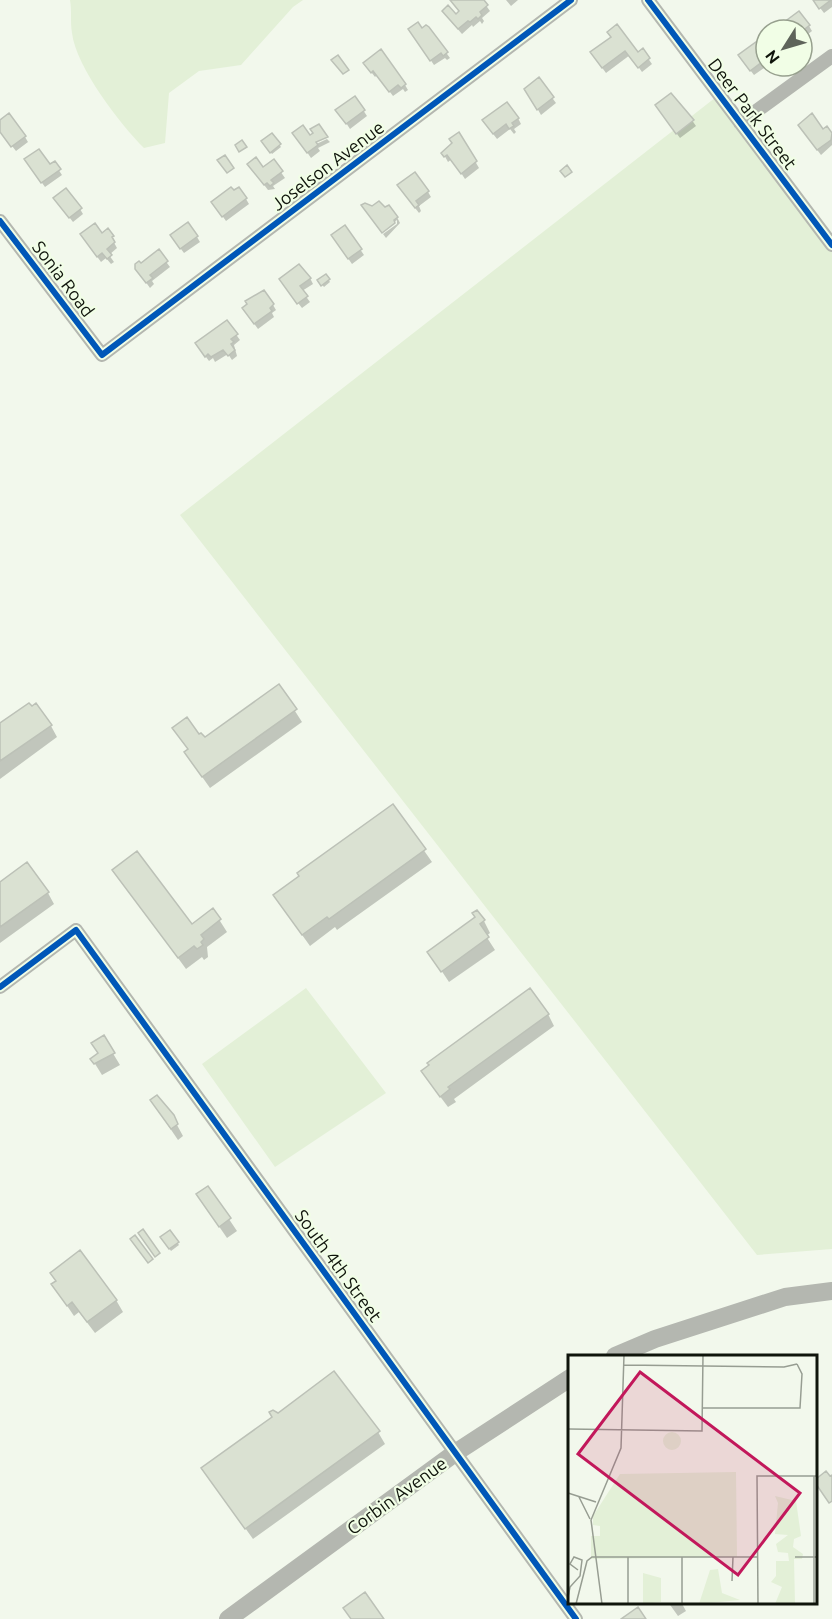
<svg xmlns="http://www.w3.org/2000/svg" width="832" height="1619" font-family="Ubuntu,sans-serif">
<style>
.green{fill:#e3f0d7}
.shadow{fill:#0003}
.building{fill:#dae1d2;stroke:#bcc1b7;stroke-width:1.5}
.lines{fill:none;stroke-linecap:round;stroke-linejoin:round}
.minor{stroke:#b4b7b0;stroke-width:14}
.tertiary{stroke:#b4b7b0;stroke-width:18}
.cycleway-casing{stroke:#f1fee6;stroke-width:10}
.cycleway{stroke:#0057b8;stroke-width:6}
.labels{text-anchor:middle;stroke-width:4.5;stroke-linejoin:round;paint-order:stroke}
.street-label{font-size:18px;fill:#0f140b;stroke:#f1fee6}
.inset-road{fill:none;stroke:#979d92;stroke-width:1.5}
.view{fill:#c2185b;fill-opacity:0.15;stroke:#c2185b;stroke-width:3}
.inset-edge{fill:none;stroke:#0f140b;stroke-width:3}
</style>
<rect width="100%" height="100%" fill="#f2f8ec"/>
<path class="green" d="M70,0H303L293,7L241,65L199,71L169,93L165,143L144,148C120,124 76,67 72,33C70,22 72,11 70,0Z
M720,94L832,237V1249L757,1255L180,515Z
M306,988L386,1093L275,1167L202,1064Z"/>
<path class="shadow" d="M451,0H482L490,11L482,18L484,21L482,24L480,21L473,27L472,25L462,34L447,17L456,16L460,12Z
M506,0H518L511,6Z
M814,0H832V7L824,13Z
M809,26L812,31L802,39V30Z
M428,28L450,58L447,60L445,58L434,65L413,34Z
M612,38L637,54L642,50L652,64L642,72L630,55L606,73L595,58Z
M766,45L767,66L754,75L743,61Z
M368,68L405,85L408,90L405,92L403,89L393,96L377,75L375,77Z
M539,80L556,103L541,115L526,89Z
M355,98L367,116L350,129L341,115Z
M680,103L696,126L680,138L660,111Z
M518,118L521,124L514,129L516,132L514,134L510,129L497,139L487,126Z
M0,122L25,137L28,142L16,151L0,131Z
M318,126L326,136L308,144L310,147L327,139L330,142L318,148L320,151L311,158L294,133L303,127L310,137L315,134L312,130Z
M827,128L832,136V145L821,155L803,131H823Z
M459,134L479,168L465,179L452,159L448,162L443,153Z
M272,135L281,147L272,154L263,142Z
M273,161L285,178L273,186L275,189L268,190L252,169H263Z
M54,163L62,175L45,187L29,165L49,166Z
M402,191L428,192L431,197L419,206L421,211L419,213Z
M246,199L249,204L226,221L216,207Z
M58,203L80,209L83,214L73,222Z
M366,211L397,217L400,223L386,238L383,234L397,224V220L381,232Z
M345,227L364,255L352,264L336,241Z
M107,230L117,248L109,255L114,262L111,264L106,258L101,262L85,240Z
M197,237L200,242L184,253L175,241Z
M158,251L170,267L152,281L154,284L150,288L140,274L141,265Z
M326,276L330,282L324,287L319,281Z
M310,278L313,284L302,291L310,302L302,308L284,285Z
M257,294L273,305L276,310L272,313L274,317L258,329L247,314V301Z
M227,322L240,340L234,345L237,356L232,360L228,354L215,362L213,358L209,361L200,349Z
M279,686L302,722L210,788L193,764L186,752L189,750L181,740L199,736L204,739Z
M0,724L51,726L57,737L0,779Z
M393,806L432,862L337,930L335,927L310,946L282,907L301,876Z
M114,870L192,926L213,910L227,932L207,947L208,957L204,960L202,957L186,969Z
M0,883L48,893L54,904L0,943Z
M484,921L490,933L486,936L495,950L449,982L429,952Z
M548,1014L554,1026L454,1099L456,1102L448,1107L430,1083Z
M103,1037L120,1065L102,1075L92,1059L99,1054Z
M159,1112L177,1125L183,1136L178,1140Z
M208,1188L237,1231L227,1238L205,1206Z
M170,1232L179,1245L171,1251L162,1238Z
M53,1285L116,1300L123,1312L95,1333L79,1312L74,1316Z
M278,1415L378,1432L385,1444L253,1539L203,1469Z
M668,1602H681L686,1611L678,1616Z"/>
<path class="building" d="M450,0H484L488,5L480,12L482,15L478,19L476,17L470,22L468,21L458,29L442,11L448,5L456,14L459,11Z
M813,0H831L819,9Z
M799,11L810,25L802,31L778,30L776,28Z
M418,22L422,28L426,25L429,27L448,52L443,56L441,53L430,61L408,29Z
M617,24L638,52L643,48L650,58L638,68L625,51L602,68L590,52L611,37L607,32Z
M760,39H763L766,42V59L750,71L738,55Z
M381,49L406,84L401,88L398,85L389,92L373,71L371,73L363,63Z
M338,55L349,70L343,74L331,60Z
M539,77L554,97L537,110L524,89Z
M671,93L694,120L676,134L655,105Z
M355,96L365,110L346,124L335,110Z
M507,102L519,118L512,123L514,126L509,129L506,124L493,134L482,120Z
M9,113L26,136L11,147L0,132V120Z
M812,113L823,129L827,126L832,133L831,140L817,150L798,125Z
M319,124L328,137L316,142L318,145L307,153L292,133L303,125L310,135L313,133L310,129Z
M459,132L477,161L461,174L447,155L444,157L441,153L452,143L449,139Z
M272,133L281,144L270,153L261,141Z
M242,140L247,147L239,152L235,145Z
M39,149L50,164L55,161L61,169L41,183L24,159Z
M225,155L234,168L227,173L217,160Z
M256,157L263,167L274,159L283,171L271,180L274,183L270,186L267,183L264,185L247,164Z
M567,165L572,172L565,177L560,171Z
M415,172L429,191L416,201L419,205L415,208L397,185Z
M231,187L234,190L239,187L247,198L222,217L211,202Z
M66,188L82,208L69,218L53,198Z
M379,201L385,207L389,205L398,217L394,220L395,223L382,233L361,205L365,203L372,206Z
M188,222L198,236L180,249L170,235Z
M95,223L102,233L108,228L114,236L112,237L115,242L107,249L112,255L107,259L102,253L97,257L80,234Z
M345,225L362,249L348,259L331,235Z
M159,249L168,261L150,275L153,278L146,283L135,269V264L139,261L141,263Z
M299,264L311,278L300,286L308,296L297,304L279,279Z
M326,274L330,279L321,286L317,280Z
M264,290L274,304L270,308L272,311L254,324L242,308L247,304L245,301Z
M227,320L238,334L231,339L234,342L231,344L235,350L228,356L223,350L211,357L208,354L205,357L195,343Z
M279,684L297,709L202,777L184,752L188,749L172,728L187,717L199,734L201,733L205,737Z
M29,703L32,706L36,703L52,725L0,761V723Z
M393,804L426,849L329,919L327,917L302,935L273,895L299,876L297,873Z
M137,851L192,924L213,908L221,919L201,935L204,939L201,942L203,945L197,949L194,946L178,958L112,870Z
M27,862L49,892L0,927V882Z
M477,910L485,920L480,924L489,937L441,972L427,952L475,917L472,913Z
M530,988L549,1014L448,1087L450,1089L440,1097L421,1071L429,1065L427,1063Z
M104,1035L115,1053L94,1064L90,1059L98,1053L91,1043Z
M157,1095L174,1115L178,1124L171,1129L150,1100Z
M208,1186L231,1218L219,1227L196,1194Z
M143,1229L160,1253L155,1257L138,1233Z
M170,1230L179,1242L169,1249L160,1237Z
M135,1235L153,1259L148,1263L130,1239Z
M80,1250L117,1300L87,1322L72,1302L67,1306L51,1284L56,1281L50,1273Z
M334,1371L380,1431L245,1529L201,1468L272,1417L269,1412L273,1410L278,1413Z
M826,1471L830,1476L832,1475V1501L829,1503L816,1484V1479Z
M365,1592L384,1619H351L343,1608Z
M638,1607L646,1619H621Z"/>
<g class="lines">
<path class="minor" d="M648,0L832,245
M740,123L832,56
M0,221L102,355L571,0
M0,987L76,930L576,1619"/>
<path class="tertiary" d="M615,1356L655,1339L785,1297L832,1291
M228,1619L455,1453L570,1378"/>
<g class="cycleway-casing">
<path id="cycleway" d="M648,0L832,245
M0,221L102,355L571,0
M0,987L76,930L576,1619"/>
</g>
<use href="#cycleway" class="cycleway"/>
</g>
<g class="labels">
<g class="street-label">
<text transform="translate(752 114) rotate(53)" y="6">Deer Park Street</text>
<text transform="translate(328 166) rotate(-37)" y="6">Joselson Avenue</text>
<text transform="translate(63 279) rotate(53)" y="6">Sonia Road</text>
<text transform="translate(338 1266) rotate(54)" y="6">South 4th Street</text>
<text transform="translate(397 1496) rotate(-36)" y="6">Corbin Avenue</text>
</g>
</g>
<g transform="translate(568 1355)">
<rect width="249" height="249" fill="#f2f8ec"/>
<path d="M95 86a9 9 0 1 1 18 0a9 9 0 1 1-18 0ZM168,117L169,202L23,204V181H32V171L25,170V161L52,119ZM207,141L228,146L233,181L226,184L225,192L235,199L234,204H226L227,249H207L214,232L203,227L208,221V206H221L220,198L210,197L208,189L220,180L207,179L210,148ZM150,214L154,238L172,245L131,249L142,215ZM75,218L93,223V247L75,249Z" fill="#e3f0d7"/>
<path class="inset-road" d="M56,10L216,12L229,9M135,53H232L234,19L229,9M1,74L134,76L135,0M246,121V249M0,138L28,147M11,142L22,164M114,202V249M227,202H249M164,226L165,202M0,242L2,232L12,221L14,205L6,202L2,209L10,215M8,249L19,206L24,202H189M34,249L23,165L53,93L56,0M60,249V202M190,249L189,121H249"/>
<path class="view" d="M72,17L232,138L170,220L10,99Z"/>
<rect width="249" height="249" class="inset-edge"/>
</g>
<g transform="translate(784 48) rotate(233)"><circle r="28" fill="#f1fee6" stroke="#97a08e" stroke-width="1.5"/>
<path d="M0-4.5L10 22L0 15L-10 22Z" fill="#5e645a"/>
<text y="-9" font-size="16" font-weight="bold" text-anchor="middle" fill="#0f140b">N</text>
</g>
</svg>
